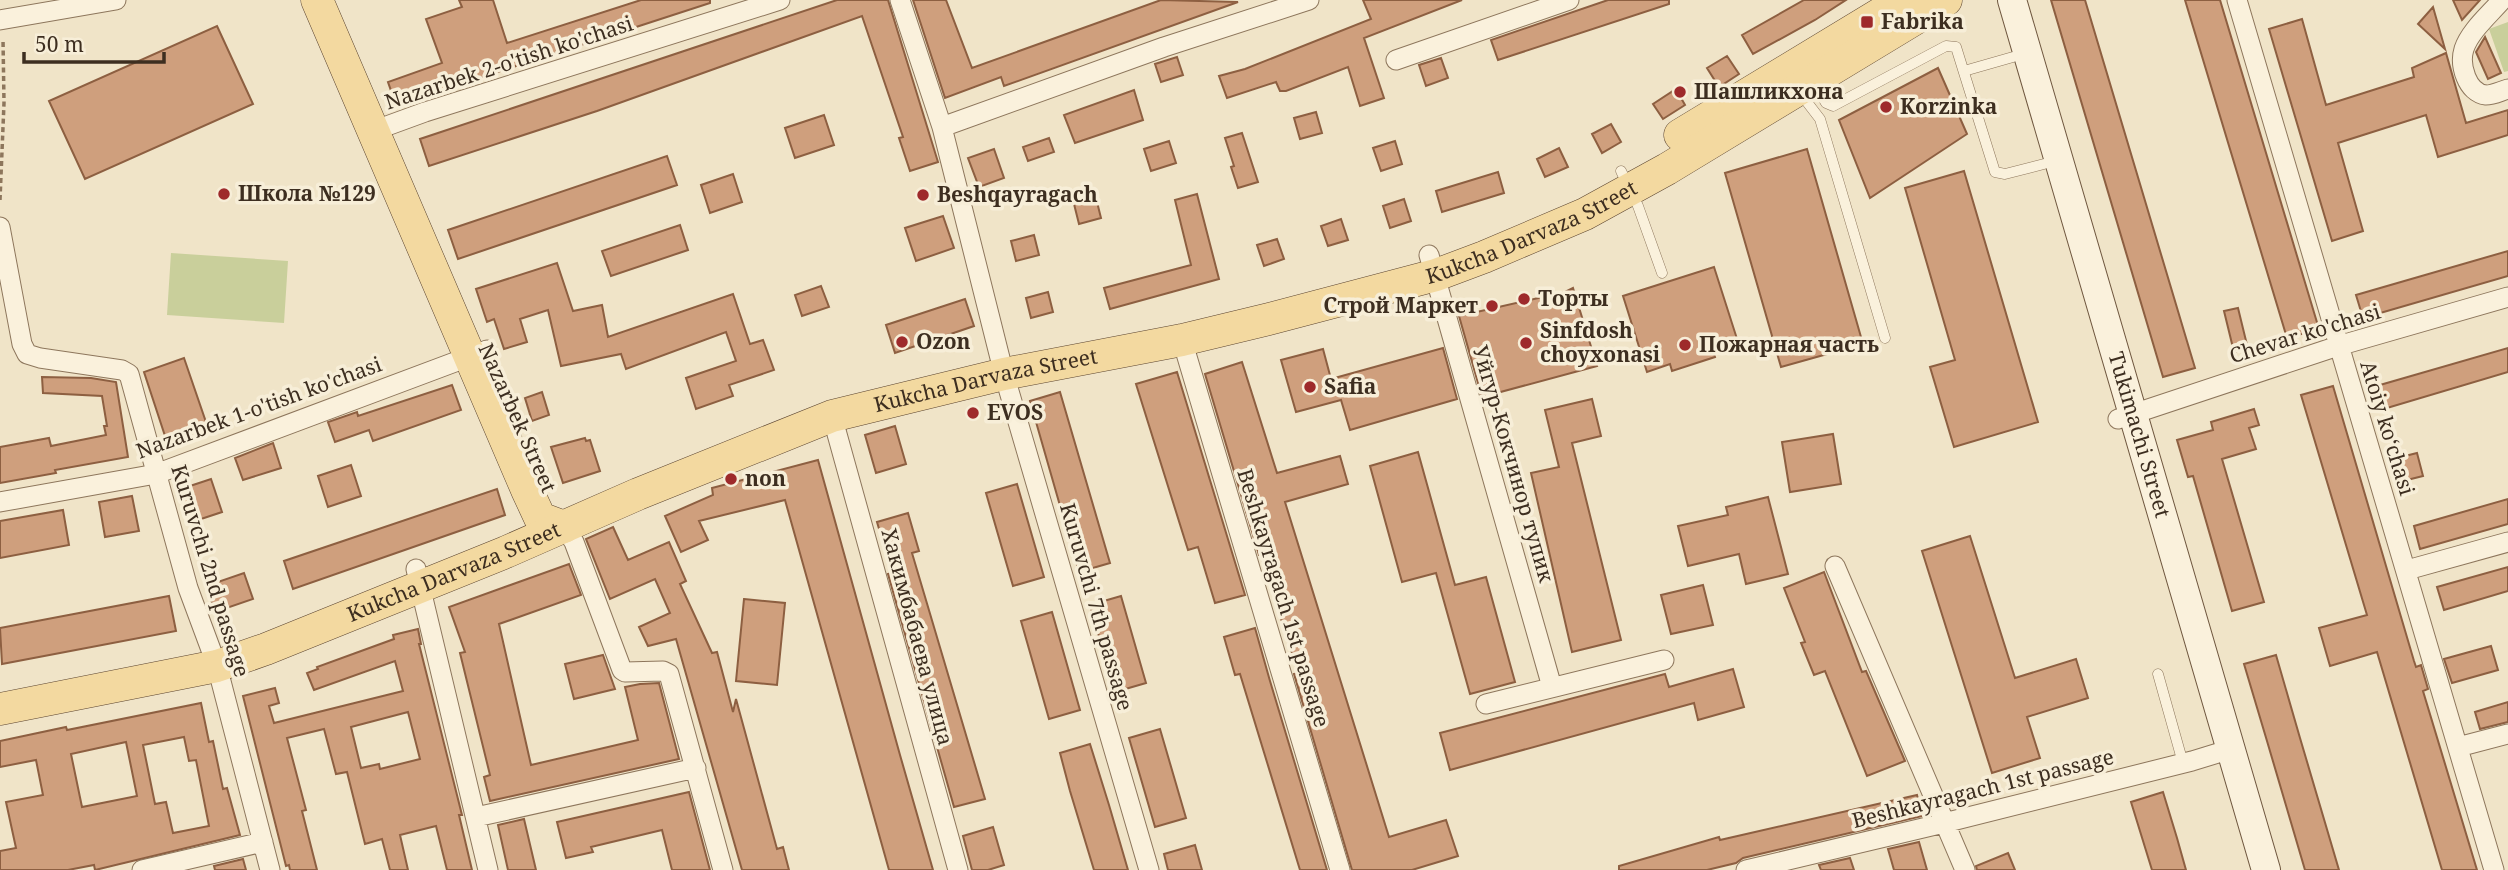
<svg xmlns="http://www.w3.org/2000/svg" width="2508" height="870" font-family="'Noto Serif',serif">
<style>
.green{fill:#c9cf9b}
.building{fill:#cf9f7d;stroke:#8d5f41;stroke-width:2;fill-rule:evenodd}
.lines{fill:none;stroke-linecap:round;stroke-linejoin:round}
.service-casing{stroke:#8d765c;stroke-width:11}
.minor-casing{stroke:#8d765c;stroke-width:21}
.secondary-casing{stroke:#6f573f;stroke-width:30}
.primary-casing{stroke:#5b4430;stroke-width:33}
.path{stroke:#8d765c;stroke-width:3.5;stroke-dasharray:5 3.5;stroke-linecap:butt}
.service{stroke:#faf1dc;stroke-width:10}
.minor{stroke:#faf1dc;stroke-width:19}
.secondary{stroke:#faf1dc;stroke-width:28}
.primary{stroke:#f3d9a0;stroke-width:32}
.poi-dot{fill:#9e2a2b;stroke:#f7eed8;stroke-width:2.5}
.labels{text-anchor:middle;stroke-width:7;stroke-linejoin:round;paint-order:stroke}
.poi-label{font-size:21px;font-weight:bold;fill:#3d2e20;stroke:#f7eed8;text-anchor:start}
.street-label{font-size:21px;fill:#3d2e20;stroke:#f7eed8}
</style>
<rect width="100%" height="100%" fill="#f0e4c8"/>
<path class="green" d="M2508,22V71L2504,72L2489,29Z
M171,253L288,261L284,323L167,315Z"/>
<path class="building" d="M459,0H493L507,43L641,0H710V3L396,105L388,82L442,63L426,19L462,7Z
M837,0H888L938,162L910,171L899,138L903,137L862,16L597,111L429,166L420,139Z
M913,0H946L972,68L1161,0L1238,2L1004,86L1001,77L945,98Z
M1363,0H1462L1364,38L1384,98L1360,106L1348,67L1286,91H1280L1276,82L1227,98L1219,76L1245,69L1371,19Z
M1608,0H1669V4L1498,60L1491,40Z
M1804,0H1846L1815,20L1753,54L1742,35Z
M2051,0H2085L2195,368L2163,377Z
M2185,0H2220L2319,329L2287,338Z
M2453,0H2480L2462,20Z
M2433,7L2445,49L2418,24Z
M2302,19L2326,105L2414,77L2412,68L2446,53L2466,123L2508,110V135L2438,157L2426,115L2338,143L2363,231L2332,241L2269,29Z
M217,26L253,104L85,179L49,101Z
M2485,37L2501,73L2488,79L2476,52Z
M1727,56L1739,74L1719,87L1707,68Z
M1177,57L1183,75L1161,82L1155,64Z
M1441,58L1448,78L1426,86L1419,65Z
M1938,68L1967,134L1870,198L1839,120Z
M1676,89L1685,105L1663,119L1653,104Z
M1134,90L1143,120L1075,143L1064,115Z
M1316,112L1322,133L1300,139L1294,118Z
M824,115L834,145L795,158L785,128Z
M1611,124L1621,142L1602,153L1592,134Z
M1242,133L1258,182L1238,188L1231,167L1234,166L1225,138Z
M1049,138L1054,152L1028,161L1023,147Z
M1169,141L1176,163L1151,171L1144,149Z
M1395,141L1402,164L1381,171L1373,148Z
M1559,148L1568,167L1545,177L1537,159Z
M994,149L1004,178L979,187L968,158Z
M1807,149L1863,344L1781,367L1725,173Z
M667,156L677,185L458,259L448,230Z
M1964,171L2038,422L1954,447L1930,367L1955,360L1905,188Z
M1498,172L1504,193L1442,212L1436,191Z
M733,174L742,202L710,213L701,185Z
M1197,194L1219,279L1110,309L1104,288L1191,265L1175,200Z
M1096,198L1101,218L1079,224L1074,204Z
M1404,199L1411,221L1390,228L1383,206Z
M943,216L954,248L916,261L905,228Z
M1341,219L1348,240L1328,246L1321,226Z
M680,225L688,250L611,276L602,251Z
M1034,235L1039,255L1016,261L1011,241Z
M1277,239L1284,259L1264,266L1257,245Z
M2508,251V276L2363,318L2356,295Z
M557,263L573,311L602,305L608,337L733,294L750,344L763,340L774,370L729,385L733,396L696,409L686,378L736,361L726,332L626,369L621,354L561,366L548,310L520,319L527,342L504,349L494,319L487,322L476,289Z
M1714,267L1738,342L1713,350L1715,357L1672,371L1670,364L1647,372L1623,296Z
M821,286L829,307L802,316L795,295Z
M1573,288L1597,366L1482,397L1459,316L1565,292Z
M1048,292L1053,312L1031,318L1026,298Z
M965,299L974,326L895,353L886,325Z
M2238,308L2248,349L2234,352L2224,311Z
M1443,348L1457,399L1350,430L1341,400L1296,412L1281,360L1323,349L1331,379Z
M2508,348V372L2387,408L2380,385Z
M184,358L208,428L167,442L144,372Z
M1242,362L1277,473L1340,456L1348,484L1285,502L1389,837L1446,820L1458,856L1412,870H1352L1294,674L1298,673L1261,555H1259L1205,374Z
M1177,372L1245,595L1215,603L1198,547L1188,550L1136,384Z
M42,377L91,378L116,382L128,457L55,470L56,473L0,483V447L49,438L51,446L106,435L104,426H107L102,396L43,393Z
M452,385L461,410L373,441L369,430L335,442L328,422L357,412L358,416Z
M2333,386L2414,661L2416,667L2421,665L2428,689L2423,691L2477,870H2442L2377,652L2330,666L2319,628L2367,615L2301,395Z
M542,392L549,415L532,421L525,398Z
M1060,392L1110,563L1079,572L1030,401Z
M1592,399L1601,436L1572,443L1621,640L1572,652L1531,473L1559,467L1545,410Z
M2254,409L2259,425L2249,428L2256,449L2222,459L2264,602L2232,611L2193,476L2188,477L2177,440L2213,430L2211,422Z
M895,426L906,464L876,473L865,435Z
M1833,434L1841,484L1790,492L1782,442Z
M585,438L586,441L590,440L600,471L563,483L551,447Z
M273,443L281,468L243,480L235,458Z
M1418,452L1455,585L1486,577L1515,682L1470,694L1436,573L1402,582L1370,466Z
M2417,453L2423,476L2403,481L2397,458Z
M818,460L900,755L933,870H889L785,500L699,521L708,540L681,552L665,516L713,495L712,488Z
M351,465L361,496L328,507L318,476Z
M211,479L222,512L189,523L178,490Z
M1017,484L1044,577L1013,586L986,493Z
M497,489L505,515L293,589L284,561Z
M132,496L139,531L105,537L99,502Z
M1768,497L1788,574L1746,584L1739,554L1688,566L1678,526L1728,515L1726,507Z
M2508,499V524L2420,549L2414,526Z
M63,510L69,545L0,558V521Z
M908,513L919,551L912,553L985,799L954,807L888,574L892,573L877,522Z
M613,527L628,560L669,542L686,581L680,584L712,653L717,652L733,712L736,699L777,849L783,847L789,870H742L676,639L648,646L639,627L670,613L655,579L610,599L586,539Z
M1970,536L2015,678L2076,659L2088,698L2027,717L2040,758L1992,773L1922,551Z
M569,564L581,595L499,624L531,765L638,740L625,687L640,684L659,683L679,759L490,801L484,777L490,775L460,653L465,652L449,607Z
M2508,567V591L2444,610L2437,587Z
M1824,572L1862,672L1866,671L1905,761L1867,776L1825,671L1814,675L1801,643L1805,642L1784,588Z
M244,573L253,599L215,612L206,586Z
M1703,585L1713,625L1671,634L1661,595Z
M169,596L176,631L2,664L0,628Z
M1121,596L1146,683L1115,692L1090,605Z
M744,599L785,603L777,685L736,681Z
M1052,612L1080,710L1049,719L1021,621Z
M1255,628L1270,681L1327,870H1300L1240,674L1235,675L1224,637Z
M418,629L421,644H419L462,815H459L472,870H447L436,826L400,835L408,870H390L382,839L365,844L347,772L336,774L324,729L287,738L306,810L302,811L317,870H290L289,865L286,866L243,696L275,688L279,703L269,706L274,723L403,691L395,661L314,690L307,673L318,669L317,667L394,639L393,635ZM408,712L420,759L380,769L379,764L361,768L351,727Z
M2491,646L2498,670L2452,683L2444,659Z
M603,655L615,689L574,699L565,664Z
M2276,655L2300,738L2339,870H2305L2267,741L2244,664Z
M1733,669L1744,707L1698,720L1694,703L1450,770L1440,733L1665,674L1669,687Z
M2508,702V722L2480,729L2475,712Z
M201,703L209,742L213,741L223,789L227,788L240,835L95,870L94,865L68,870H0V851L16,848L6,802L43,795L36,760L0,767V741L66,727L67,730ZM184,737L189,761L196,760L209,826L173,833L166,802L155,804L143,745ZM126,742L137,796L82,807L71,754Z
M1160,729L1186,818L1155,827L1129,738Z
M1090,744L1109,805L1128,870H1094L1070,791L1060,753Z
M689,792L710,870H672L662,830L591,847L593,852L566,858L557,822Z
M2163,792L2177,838L2186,870H2152L2131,802Z
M1917,795L1922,816L1743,858L1736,863L1707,870H1619V866L1719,837L1720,840Z
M524,819L536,870H508L498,825Z
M993,827L1004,865L988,870H972L963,836Z
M1919,842L1927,870H1894L1888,849Z
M1195,845L1202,870H1168L1164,854Z
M2008,853L2015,870H1977L1976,866Z
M1850,858L1854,870H1821L1819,865Z
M243,859L246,870H215L214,866Z"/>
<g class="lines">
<g class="service-casing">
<path id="service" d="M1964,71L2013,57
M1815,84L1826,103L1833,106L1946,46L1956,47L1995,172L2005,174L2044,164
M1800,93L1820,119L1885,338
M1621,171L1638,206L1662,273
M2158,674L2183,763"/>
</g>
<g class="minor-casing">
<path id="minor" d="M900,0L942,127L1004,374L1149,870
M2237,0L2494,870
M2502,0C2489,15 2470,31 2464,49C2459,65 2467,93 2486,95C2493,95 2501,91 2508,89
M0,20L116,0
M1396,60L1569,0
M942,127L1164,47L1309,0
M373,131L425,112L780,0
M0,227L22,344L27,354L40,358L122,370L129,374L188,588L217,666L270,870
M1429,255L1552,687
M1182,340L1340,870
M832,416L958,870
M2118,419L2338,346L2508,297
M0,502L156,474L487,350
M564,527L574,542L622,670L625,672L663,671L669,674L723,870
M1835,566L1965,870
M416,569L488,870
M2407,570L2508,542
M1486,704L1664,660
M2458,747L2508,734
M476,817L696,768
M142,870L263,842
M1746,870L1944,823L2192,761L2231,749"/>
</g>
<g class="secondary-casing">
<g id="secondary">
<path id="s1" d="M2012,0L2266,870"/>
</g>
</g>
<g class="primary-casing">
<g id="primary">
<path d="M317,0L527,490L540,518L564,527"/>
<path d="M1680,135L1903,0"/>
<path id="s2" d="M0,709L217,666L266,649L506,552L638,494L832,416L1004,374L1182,340L1269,319L1436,275L1484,257L1585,214L1667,169L1946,0"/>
</g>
</g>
<path class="path" d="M0,200L4,103L3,39"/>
<use href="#service" class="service"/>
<use href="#minor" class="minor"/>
<use href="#secondary" class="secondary"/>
<use href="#primary" class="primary"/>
</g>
<g class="poi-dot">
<rect x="1860" y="15" width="14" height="14" rx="3.5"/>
<circle cx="1680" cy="92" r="7"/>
<circle cx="1886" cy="107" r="7"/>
<circle cx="224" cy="194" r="7"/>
<circle cx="923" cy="195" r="7"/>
<circle cx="1524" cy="299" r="7"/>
<circle cx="1492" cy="306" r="7"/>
<circle cx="902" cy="342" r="7"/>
<circle cx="1526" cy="343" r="7"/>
<circle cx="1685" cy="345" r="7"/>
<circle cx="1310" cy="387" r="7"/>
<circle cx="973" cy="413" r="7"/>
<circle cx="731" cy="479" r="7"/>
</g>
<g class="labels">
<g class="poi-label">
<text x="1881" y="29">Fabrika</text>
<text x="1694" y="99">Шашликхона</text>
<text x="1900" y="114">Korzinka</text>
<text x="238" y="201">Школа №129</text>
<text x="937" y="202">Beshqayragach</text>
<text x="1538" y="306">Торты</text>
<text x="1478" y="313" text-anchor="end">Строй Маркет</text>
<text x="1540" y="338">Sinfdosh<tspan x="1540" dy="24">choyxonasi</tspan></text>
<text x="916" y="349">Ozon</text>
<text x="1699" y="352">Пожарная часть</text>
<text x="1324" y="394">Safia</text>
<text x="987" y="420">EVOS</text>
<text x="745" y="486">non</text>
</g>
<g class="street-label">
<text transform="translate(509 63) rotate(-18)" y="7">Nazarbek 2-o'tish ko'chasi</text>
<text dy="7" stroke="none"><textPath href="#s2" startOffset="1610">Kukcha Darvaza Street</textPath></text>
<text transform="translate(2305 334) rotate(-17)" y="7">Chevar ko'chasi</text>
<text dy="7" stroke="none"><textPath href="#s2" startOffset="1043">Kukcha Darvaza Street</textPath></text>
<text transform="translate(259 408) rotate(-20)" y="7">Nazarbek 1-o'tish ko'chasi</text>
<text transform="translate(517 418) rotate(66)" y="7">Nazarbek Street</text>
<text transform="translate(2387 428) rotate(73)" y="7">Atoiy koʻchasi</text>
<text dy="7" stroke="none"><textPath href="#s1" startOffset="453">Tukimachi Street</textPath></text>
<text transform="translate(1513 464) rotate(74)" y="7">Уйгур-Кокчинор тупик</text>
<text transform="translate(210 571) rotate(73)" y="7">Kuruvchi 2nd passage</text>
<text dy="7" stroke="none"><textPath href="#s2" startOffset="476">Kukcha Darvaza Street</textPath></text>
<text transform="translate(1283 598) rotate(73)" y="7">Beshkayragach 1st passage</text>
<text transform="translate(1096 607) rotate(74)" y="7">Kuruvchi 7th passage</text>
<text transform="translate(917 637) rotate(75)" y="7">Хакимбабаева улица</text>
<text transform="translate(1983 789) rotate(-14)" y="7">Beshkayragach 1st passage</text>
</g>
</g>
<path d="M24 52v10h140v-10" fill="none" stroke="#3d2e20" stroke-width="3.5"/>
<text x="35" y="52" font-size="21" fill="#3d2e20" stroke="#f7eed8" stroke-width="5" paint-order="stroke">50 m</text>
</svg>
